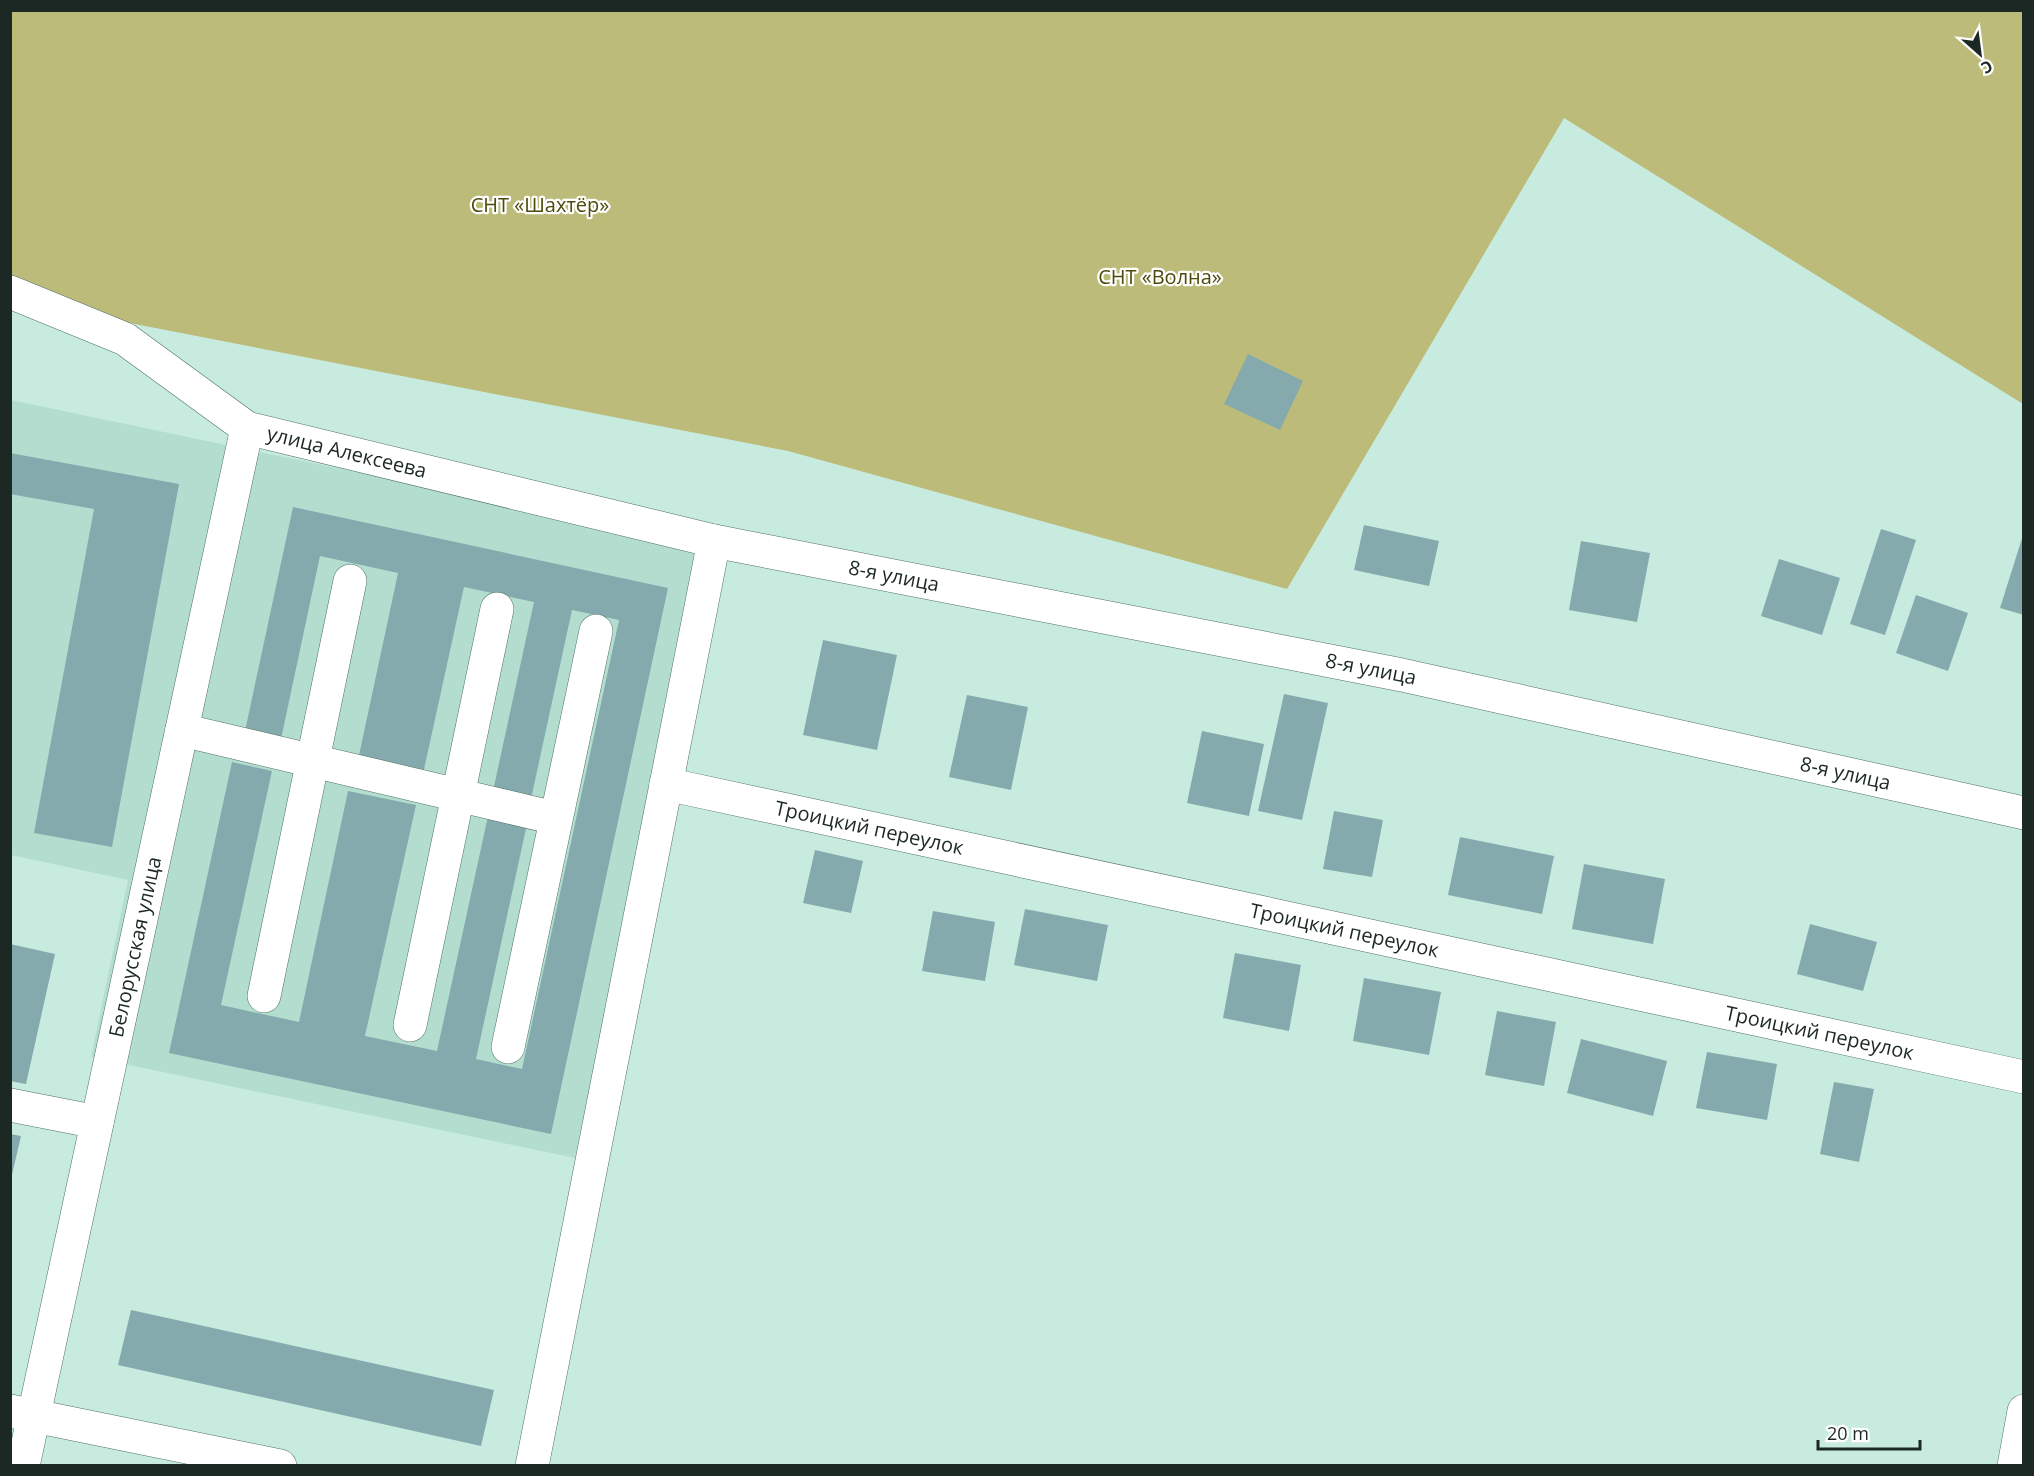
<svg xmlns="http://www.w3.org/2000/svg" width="2034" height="1476" font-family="'Open Sans',sans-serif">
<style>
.built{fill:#b3decf}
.green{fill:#bdbb7a}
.building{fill:#85aaae}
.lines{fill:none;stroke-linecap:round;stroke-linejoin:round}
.minor-casing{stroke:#507064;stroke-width:34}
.minor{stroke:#fff;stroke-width:33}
.labels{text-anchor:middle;stroke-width:4.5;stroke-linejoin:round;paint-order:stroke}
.park-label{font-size:20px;fill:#4d4a0c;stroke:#fff}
.street-label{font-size:20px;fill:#1b2824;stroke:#fff}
</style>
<rect width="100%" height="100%" fill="#c7ebde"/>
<path class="built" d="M11,400L704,545L575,1158L91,1057L128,880L11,855Z"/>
<path class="green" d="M10,11H2023V404L1564,118L1287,589L788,451L11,300Z"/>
<path class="building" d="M1248,354L1303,381L1280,430L1224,404Z
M10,453L179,484L112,847L34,833L94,509L10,494Z
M293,507L668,588L551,1134L169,1053L232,762L272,771L221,1005L299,1022L348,791L416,805L365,1036L437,1051L488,816L527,824L476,1059L522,1069L619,620L572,610L531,799L493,791L534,602L464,587L423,774L358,760L398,573L320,556L281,739L245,731Z
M1364,525L1439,541L1429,586L1354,570Z
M1881,529L1916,540L1885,635L1850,624Z
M2024,532V615L2000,608Z
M1581,541L1650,553L1637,622L1569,610Z
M1779,559L1840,578L1822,635L1761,616Z
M1916,595L1968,613L1948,671L1896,653Z
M823,640L897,655L877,750L803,735Z
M1284,694L1328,703L1302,820L1258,811Z
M967,695L1028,707L1011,790L949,777Z
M1202,731L1264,744L1249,816L1187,803Z
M1334,811L1383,820L1372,877L1323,869Z
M1460,837L1554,856L1542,914L1448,895Z
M815,850L863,861L851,913L803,903Z
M1584,864L1665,879L1653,944L1572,929Z
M1025,909L1108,925L1097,981L1014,965Z
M933,911L995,922L985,981L922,971Z
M1810,924L1877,942L1863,991L1797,974Z
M10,944L55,954L26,1084L10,1081Z
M1235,953L1301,965L1289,1031L1223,1018Z
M1364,978L1441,992L1429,1055L1353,1041Z
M1497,1011L1556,1022L1544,1086L1485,1075Z
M1581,1039L1667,1061L1653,1116L1567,1093Z
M1707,1052L1777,1064L1767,1120L1696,1108Z
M1834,1082L1874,1089L1859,1162L1820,1154Z
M10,1134L21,1136L11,1179H10Z
M131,1310L494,1390L481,1446L118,1365Z"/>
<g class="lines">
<g class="minor-casing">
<g id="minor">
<path id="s1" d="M10,292L125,339L247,428L714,541L1402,675L2024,813"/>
<path d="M182,730L555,818"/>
<path id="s2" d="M666,784L2024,1077"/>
<path d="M264,996L350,581"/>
<path d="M410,1025L497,609"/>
<path d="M508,1047L596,631"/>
<path d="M10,1105L97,1122"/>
<path d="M10,1411L280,1466"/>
<path id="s3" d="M23,1466L247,428"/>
<path d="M532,1466L714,541"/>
<path d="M2014,1466L2024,1411"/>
</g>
</g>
<use href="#minor" class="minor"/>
</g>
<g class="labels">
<g class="park-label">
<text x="540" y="212">СНТ «Шахтёр»</text>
<text x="1160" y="284">СНТ «Волна»</text>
</g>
<g class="street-label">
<text dy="7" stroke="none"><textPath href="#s1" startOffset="378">улица Алексеева</textPath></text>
<text dy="7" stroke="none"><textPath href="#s1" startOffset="939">8-я улица</textPath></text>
<text dy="7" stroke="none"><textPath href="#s1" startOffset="1425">8-я улица</textPath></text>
<text dy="7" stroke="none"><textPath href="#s1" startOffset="1911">8-я улица</textPath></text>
<text dy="7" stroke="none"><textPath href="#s2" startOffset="208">Троицкий переулок</textPath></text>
<text dy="7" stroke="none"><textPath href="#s2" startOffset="694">Троицкий переулок</textPath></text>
<text dy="7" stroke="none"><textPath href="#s3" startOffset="531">Белорусская улица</textPath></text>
<text dy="7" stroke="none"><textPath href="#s2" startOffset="1180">Троицкий переулок</textPath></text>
</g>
</g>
<rect width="2034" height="1476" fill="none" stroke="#1b2824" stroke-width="24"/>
<g transform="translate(1980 54) rotate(152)" stroke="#ffffff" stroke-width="4.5" paint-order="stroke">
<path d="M0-4.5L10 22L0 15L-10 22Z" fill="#1b2824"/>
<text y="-9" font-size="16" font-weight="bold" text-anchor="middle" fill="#1b2824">С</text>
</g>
<path d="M1818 1440v9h102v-9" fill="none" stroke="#1b2824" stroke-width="3"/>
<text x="1827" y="1440" font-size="18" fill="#1b2824" stroke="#ffffff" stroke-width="4.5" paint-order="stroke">20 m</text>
</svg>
